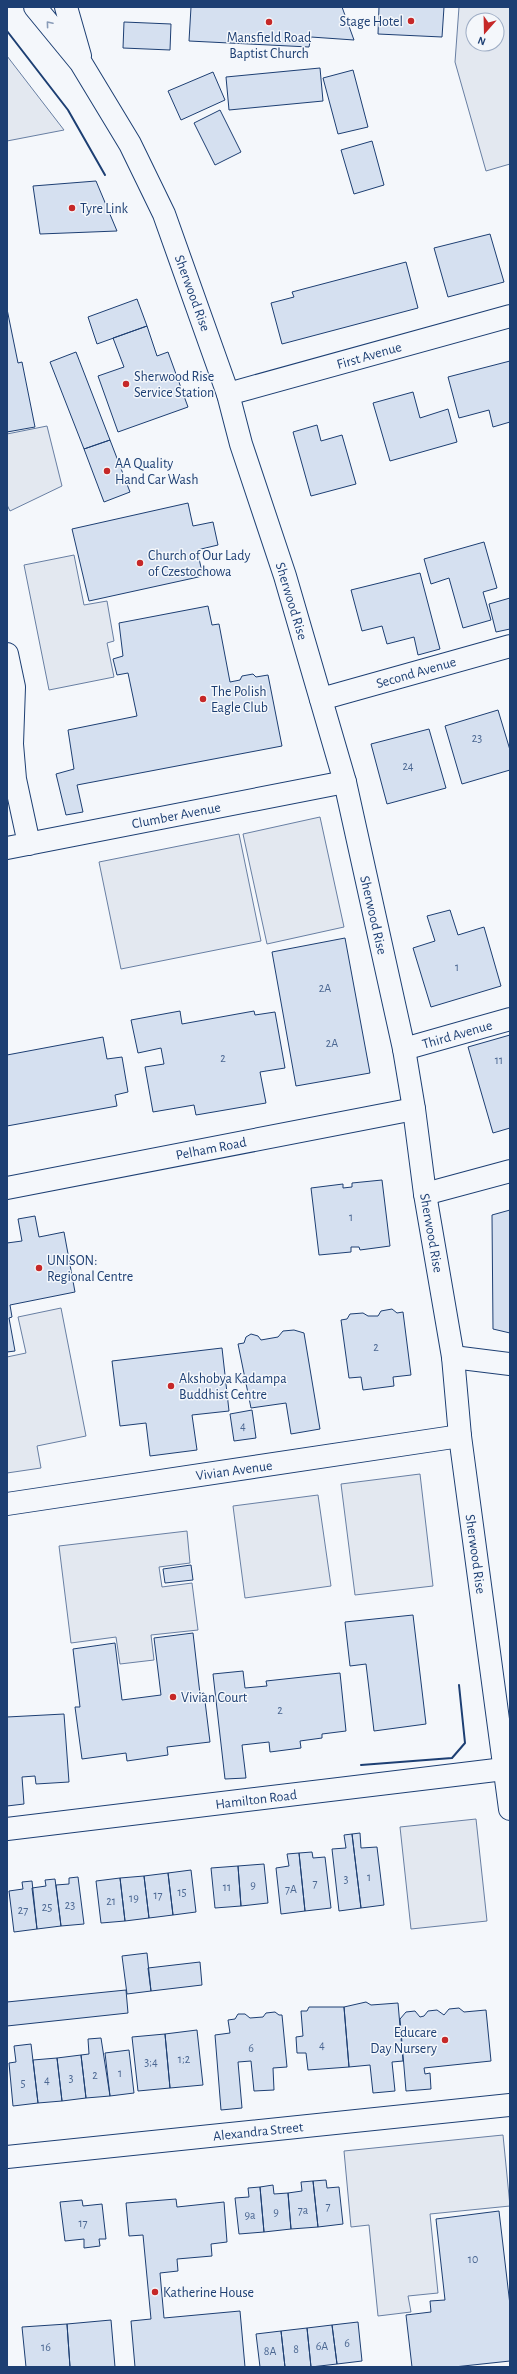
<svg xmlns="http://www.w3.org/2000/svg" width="517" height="2374" font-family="'Alegreya Sans',sans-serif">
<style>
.parking{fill:#e3e8f0;stroke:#687fa3;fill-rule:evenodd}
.building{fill:#d5e0f0;stroke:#1d3f73}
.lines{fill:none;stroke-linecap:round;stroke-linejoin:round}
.minor-casing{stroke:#1d3f73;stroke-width:24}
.secondary-casing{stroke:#1d3f73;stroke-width:24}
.minor{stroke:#f4f7fb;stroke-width:22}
.secondary{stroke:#f4f7fb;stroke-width:22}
.wall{stroke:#1d3f73;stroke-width:2}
.oneway{stroke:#889bb7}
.poi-dot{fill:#c62828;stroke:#f4f7fb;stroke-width:1.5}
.labels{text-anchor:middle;stroke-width:3;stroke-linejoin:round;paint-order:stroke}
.number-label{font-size:12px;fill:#4b6792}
.poi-label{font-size:14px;fill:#1d3f73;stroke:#f4f7fb;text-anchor:start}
.street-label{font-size:14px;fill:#1d3f73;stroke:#f4f7fb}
</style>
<rect width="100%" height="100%" fill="#f4f7fb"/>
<path class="parking" d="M459,7H510V164L486,171L455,62ZM473,20H497V44H473Z
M7,56L64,130L7,141Z
M47,426L62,486L10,511L7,505V434Z
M74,555L84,605L107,601L114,641L107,643L114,677L49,690L24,565Z
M320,817L344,927L267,944L243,834Z
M239,834L261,941L121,969L99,862Z
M61,1308L86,1436L37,1446L41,1468L7,1473V1357L26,1353L18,1317Z
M420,1474L433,1586L355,1595L341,1484Z
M318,1495L331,1586L245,1598L233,1506Z
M187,1531L190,1563L159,1567L162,1587L192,1583L198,1630L151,1635L154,1660L120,1664L116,1637L71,1643L59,1546Z
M476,1819L487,1921L411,1929L400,1827Z
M503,2135L510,2206L430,2214L438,2293L408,2296L411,2312L378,2316L369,2225L351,2227L344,2151Z"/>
<path class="building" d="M185,7H342L354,40L311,37L309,47L189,41L191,7Z
M379,7H444L442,37L378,34Z
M124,22L171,24L170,50L123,48Z
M320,68L323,101L229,110L226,77Z
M353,70L368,127L338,134L323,78Z
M213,72L225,100L181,120L168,91Z
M220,110L241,152L215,165L194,123Z
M372,141L384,185L354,194L341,150Z
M96,181L117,231L40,234L33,186Z
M490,234L504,282L448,297L434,248Z
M406,262L418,308L282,344L271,303L294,297L292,292Z
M137,299L147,326L97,344L88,317Z
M7,309L18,363L22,362L35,427L7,432Z
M147,326L157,356L168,352L188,407L118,432L98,376L124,367L113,338Z
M76,352L110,440L84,449L50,362Z
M510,361V422L493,427L489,410L459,418L448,377Z
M413,392L420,418L448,409L457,442L390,461L373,403Z
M317,425L321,441L342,435L356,484L311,496L293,432Z
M110,440L130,492L104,502L84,449Z
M188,503L193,526L213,522L218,545L197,550L203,576L89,601L72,529Z
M484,542L497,588L483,592L491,620L463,628L449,578L431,584L424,559Z
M420,573L440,649L418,655L414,637L387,644L382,626L362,631L351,590Z
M510,598V629L496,632L489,604Z
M208,606L212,625L219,624L230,682L240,680L242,676L253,674L256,677L268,675L282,746L77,785L83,812L66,815L56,774L74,769L68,730L137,716L128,673L117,675L113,659L123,656L119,623Z
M498,710L510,750V770L462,784L445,726Z
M429,729L446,788L387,804L371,744Z
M450,910L458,935L484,927L501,986L431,1007L413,948L435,941L427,916Z
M345,938L370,1073L296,1086L272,952Z
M180,1011L182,1024L254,1011L255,1015L275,1012L285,1068L260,1072L266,1103L196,1115L194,1105L153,1112L145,1067L164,1064L161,1048L138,1053L131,1020Z
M510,1035V1128L493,1133L468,1047Z
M103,1037L107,1059L122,1057L128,1092L115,1095L117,1106L7,1126V1055Z
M382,1180L390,1246L360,1250L359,1247H351V1252L319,1255L311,1188L343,1184V1188L352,1187V1183Z
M510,1210V1333L493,1329L492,1215Z
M35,1216L39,1237L64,1232L75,1292L10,1305L12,1317L9,1318L15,1351L7,1352V1243L22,1241L18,1219Z
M392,1309L397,1313L403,1312L411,1375L393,1377L394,1386L363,1390L361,1377L349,1378L341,1320L347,1319L350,1314L363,1313L368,1316H378L381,1311Z
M294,1330L304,1333L320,1429L291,1434L286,1403L251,1408L238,1344L244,1343L246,1337L251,1334L258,1336L261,1340L278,1337L283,1331Z
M222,1348L229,1411L192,1415L197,1450L150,1456L146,1423L120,1426L112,1361Z
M252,1410L256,1438L234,1441L230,1414Z
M191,1565L193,1580L165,1583L163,1569Z
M413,1615L426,1724L374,1731L366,1664L350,1666L345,1622Z
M193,1633L200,1694L204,1693L210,1742L167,1747L168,1755L127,1761L126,1753L82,1759L75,1707H80L73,1649L115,1643L122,1700L161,1695L154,1638Z
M243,1671L245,1688L267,1686L266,1681L340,1673L346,1731L322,1734V1738L300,1741L301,1748L270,1752L269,1742L242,1745L246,1778L225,1779L213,1674Z
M64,1714L69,1782L36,1784L35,1776L22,1777L24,1804L7,1806V1717Z
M360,1833L361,1848L377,1847L384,1905L361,1908L352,1834Z
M352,1834L361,1908L339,1911L332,1849L346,1848L344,1835Z
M312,1852L313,1858L325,1857L331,1908L305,1911L299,1853Z
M299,1853L305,1911L281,1914L276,1868L289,1866L287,1854Z
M264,1864L268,1903L241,1906L238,1866Z
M238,1866L241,1906L215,1908L211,1868Z
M191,1870L196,1912L173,1915L168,1873Z
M168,1873L173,1915L149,1918L144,1876Z
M144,1876L149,1918L125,1921L120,1878Z
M78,1877L84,1924L61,1926L56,1885L69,1884V1878Z
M120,1878L125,1921L101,1923L96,1881Z
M55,1879L61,1926L37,1929L32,1888L46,1886L45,1880Z
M32,1881L37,1929L14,1932L9,1891L23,1889L22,1882Z
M147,1953L151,1991L127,1994L122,1956Z
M200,1962L202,1985L151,1991L148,1968Z
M126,1990L128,2013L7,2026V2002Z
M366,2002L371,2005L398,2003L403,2061L392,2062L395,2091L373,2093L370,2065L349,2067L344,2007Z
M309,2007H344L349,2067L308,2070L306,2053H297L296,2037L303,2036L301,2011H307Z
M459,2008L464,2012L486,2010L491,2061L424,2068L425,2074L430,2073L431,2089L406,2091L400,2019L406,2012L415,2011L420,2017L424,2016L428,2011L437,2010L444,2015L449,2009Z
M275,2012L279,2015H282L287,2067L273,2068L274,2090L254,2091L251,2061L238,2062L242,2108L221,2110L215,2035L230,2033L228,2020L235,2019L238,2014H245L250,2018L263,2017L266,2013Z
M197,2030L203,2085L170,2088L165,2034Z
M165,2034L170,2088L138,2091L132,2037Z
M101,2038L110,2096L86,2098L81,2055L89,2054L88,2039Z
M31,2044L38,2103L13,2106L9,2063L16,2062L14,2046Z
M129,2050L134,2093L110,2096L105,2053Z
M81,2055L86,2098L62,2101L57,2058Z
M57,2058L62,2101L38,2103L33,2060Z
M326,2180L327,2188L339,2187L343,2224L318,2227L313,2181Z
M313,2181L318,2227L291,2229L288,2193L302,2191L301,2182Z
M273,2185L274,2194L288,2193L291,2229L264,2232L260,2187Z
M260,2187L264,2232L239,2234L235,2198L249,2197L248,2188Z
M176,2199L177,2207L224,2202L227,2242L211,2244L212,2256L177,2259L178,2271L160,2273L164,2318L240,2311L245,2367H135L131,2321L151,2319L143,2235L129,2236L126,2203Z
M82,2200L83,2206L102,2204L106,2239H99L100,2246L84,2248V2239L65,2241L60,2202Z
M499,2211L510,2305V2361L454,2367H412L406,2315L431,2312L430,2301L445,2300L436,2219Z
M111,2320L115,2367H70L67,2324Z
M358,2322L362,2361L337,2364L332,2325Z
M67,2324L70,2367H26L22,2327Z
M332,2325L337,2364L311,2367L307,2328Z
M307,2328L311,2367H285L281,2331Z
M281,2331L285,2367H260L256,2334Z"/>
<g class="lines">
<g class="minor-casing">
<path id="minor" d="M228,394L510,316
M7,654L14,687L12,744L15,779L29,844
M321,699L510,646
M7,848L345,782
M404,1049L510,1019
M7,1188L414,1109
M425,1194L510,1171
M453,1357L510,1364
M7,1504L460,1436
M7,1829L504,1769
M7,2157L510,2105"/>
</g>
<g class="secondary-casing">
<path id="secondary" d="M35,7L81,63L130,144L164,214L228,394L241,444L285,576L345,782L404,1049L414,1109L425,1194L453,1357L460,1436L510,1809
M66,7L80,56"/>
</g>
<use href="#minor" class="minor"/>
<use href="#secondary" class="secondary"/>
<path class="wall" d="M7,31L68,110L105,175
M361,1765L452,1758L465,1743L459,1685"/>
</g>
<defs><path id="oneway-chevron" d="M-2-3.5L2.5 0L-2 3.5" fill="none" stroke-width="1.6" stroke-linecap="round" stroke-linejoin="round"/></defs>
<use class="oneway" href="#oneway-chevron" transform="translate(49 24) rotate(-130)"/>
<g class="poi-dot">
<circle cx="411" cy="21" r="4"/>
<circle cx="269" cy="22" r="4"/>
<circle cx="72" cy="208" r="4"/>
<circle cx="126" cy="384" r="4"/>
<circle cx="107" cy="471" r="4"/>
<circle cx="140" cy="563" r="4"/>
<circle cx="203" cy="699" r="4"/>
<circle cx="39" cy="1268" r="4"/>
<circle cx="171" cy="1386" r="4"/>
<circle cx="173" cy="1697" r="4"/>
<circle cx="445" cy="2040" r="4"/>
<circle cx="155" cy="2292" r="4"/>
</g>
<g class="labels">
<g class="number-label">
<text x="477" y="742">23</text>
<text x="408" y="770">24</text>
<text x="457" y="971">1</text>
<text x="325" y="992">2A</text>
<text x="332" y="1047">2A</text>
<text x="223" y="1062">2</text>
<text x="499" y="1064">11</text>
<text x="351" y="1221">1</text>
<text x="376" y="1351">2</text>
<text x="243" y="1430">4</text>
<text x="280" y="1714">2</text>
<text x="369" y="1881">1</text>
<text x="346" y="1883">3</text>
<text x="315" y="1887">7</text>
<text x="253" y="1889">9</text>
<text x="227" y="1891">11</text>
<text x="291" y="1893">7A</text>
<text x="182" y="1896">15</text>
<text x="158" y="1899">17</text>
<text x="134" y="1902">19</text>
<text x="111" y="1905">21</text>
<text x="70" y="1909">23</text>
<text x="47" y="1911">25</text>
<text x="23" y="1914">27</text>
<text x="322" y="2049">4</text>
<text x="251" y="2052">6</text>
<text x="184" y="2063">1;2</text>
<text x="151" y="2066">3;4</text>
<text x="120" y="2077">1</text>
<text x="95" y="2079">2</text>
<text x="71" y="2082">3</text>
<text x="47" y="2084">4</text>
<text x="23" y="2087">5</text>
<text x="328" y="2210">7</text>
<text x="303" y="2214">7a</text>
<text x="276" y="2216">9</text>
<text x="250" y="2219">9a</text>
<text x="83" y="2227">17</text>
<text x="473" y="2263">10</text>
<text x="347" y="2347">6</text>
<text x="322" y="2350">6A</text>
<text x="46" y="2351">16</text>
<text x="296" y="2353">8</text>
<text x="270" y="2355">8A</text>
</g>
<g class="poi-label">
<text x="403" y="26" text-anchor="end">Stage Hotel</text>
<text x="269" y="42" text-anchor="middle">Mansfield Road<tspan x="269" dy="16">Baptist Church</tspan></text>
<text x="80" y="213">Tyre Link</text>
<text x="134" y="381">Sherwood Rise<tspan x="134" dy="16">Service Station</tspan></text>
<text x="115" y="468">AA Quality<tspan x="115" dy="16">Hand Car Wash</tspan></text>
<text x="148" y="560">Church of Our Lady<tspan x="148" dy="16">of Czestochowa</tspan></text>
<text x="211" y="696">The Polish<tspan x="211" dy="16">Eagle Club</tspan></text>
<text x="47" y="1265">UNISON:<tspan x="47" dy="16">Regional Centre</tspan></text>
<text x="179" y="1383">Akshobya Kadampa<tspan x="179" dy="16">Buddhist Centre</tspan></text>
<text x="181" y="1702">Vivian Court</text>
<text x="437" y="2037" text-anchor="end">Educare<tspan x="437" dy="16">Day Nursery</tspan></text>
<text x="163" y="2297">Katherine House</text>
</g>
<g class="street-label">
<text transform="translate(193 293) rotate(70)" y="5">Sherwood Rise</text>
<text transform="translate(369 355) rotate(-16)" y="5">First Avenue</text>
<text transform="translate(292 601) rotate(73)" y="5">Sherwood Rise</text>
<text transform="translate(416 672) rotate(-16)" y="5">Second Avenue</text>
<text transform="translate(176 815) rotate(-11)" y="5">Clumber Avenue</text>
<text transform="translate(374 915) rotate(77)" y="5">Sherwood Rise</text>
<text transform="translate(457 1034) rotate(-16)" y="5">Third Avenue</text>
<text transform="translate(211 1148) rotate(-11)" y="5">Pelham Road</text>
<text transform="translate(432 1233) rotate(80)" y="5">Sherwood Rise</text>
<text transform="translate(234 1470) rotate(-8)" y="5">Vivian Avenue</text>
<text transform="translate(476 1554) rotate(82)" y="5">Sherwood Rise</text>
<text transform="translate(256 1799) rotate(-7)" y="5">Hamilton Road</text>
<text transform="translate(258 2131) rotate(-6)" y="5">Alexandra Street</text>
</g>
</g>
<rect width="517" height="2374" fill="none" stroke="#1d3f73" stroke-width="16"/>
<g transform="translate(485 32) rotate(200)"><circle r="19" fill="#f4f7fb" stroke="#9eadc5"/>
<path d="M0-3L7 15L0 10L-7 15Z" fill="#c62828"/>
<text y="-6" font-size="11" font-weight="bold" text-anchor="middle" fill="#1d3f73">N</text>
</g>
</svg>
